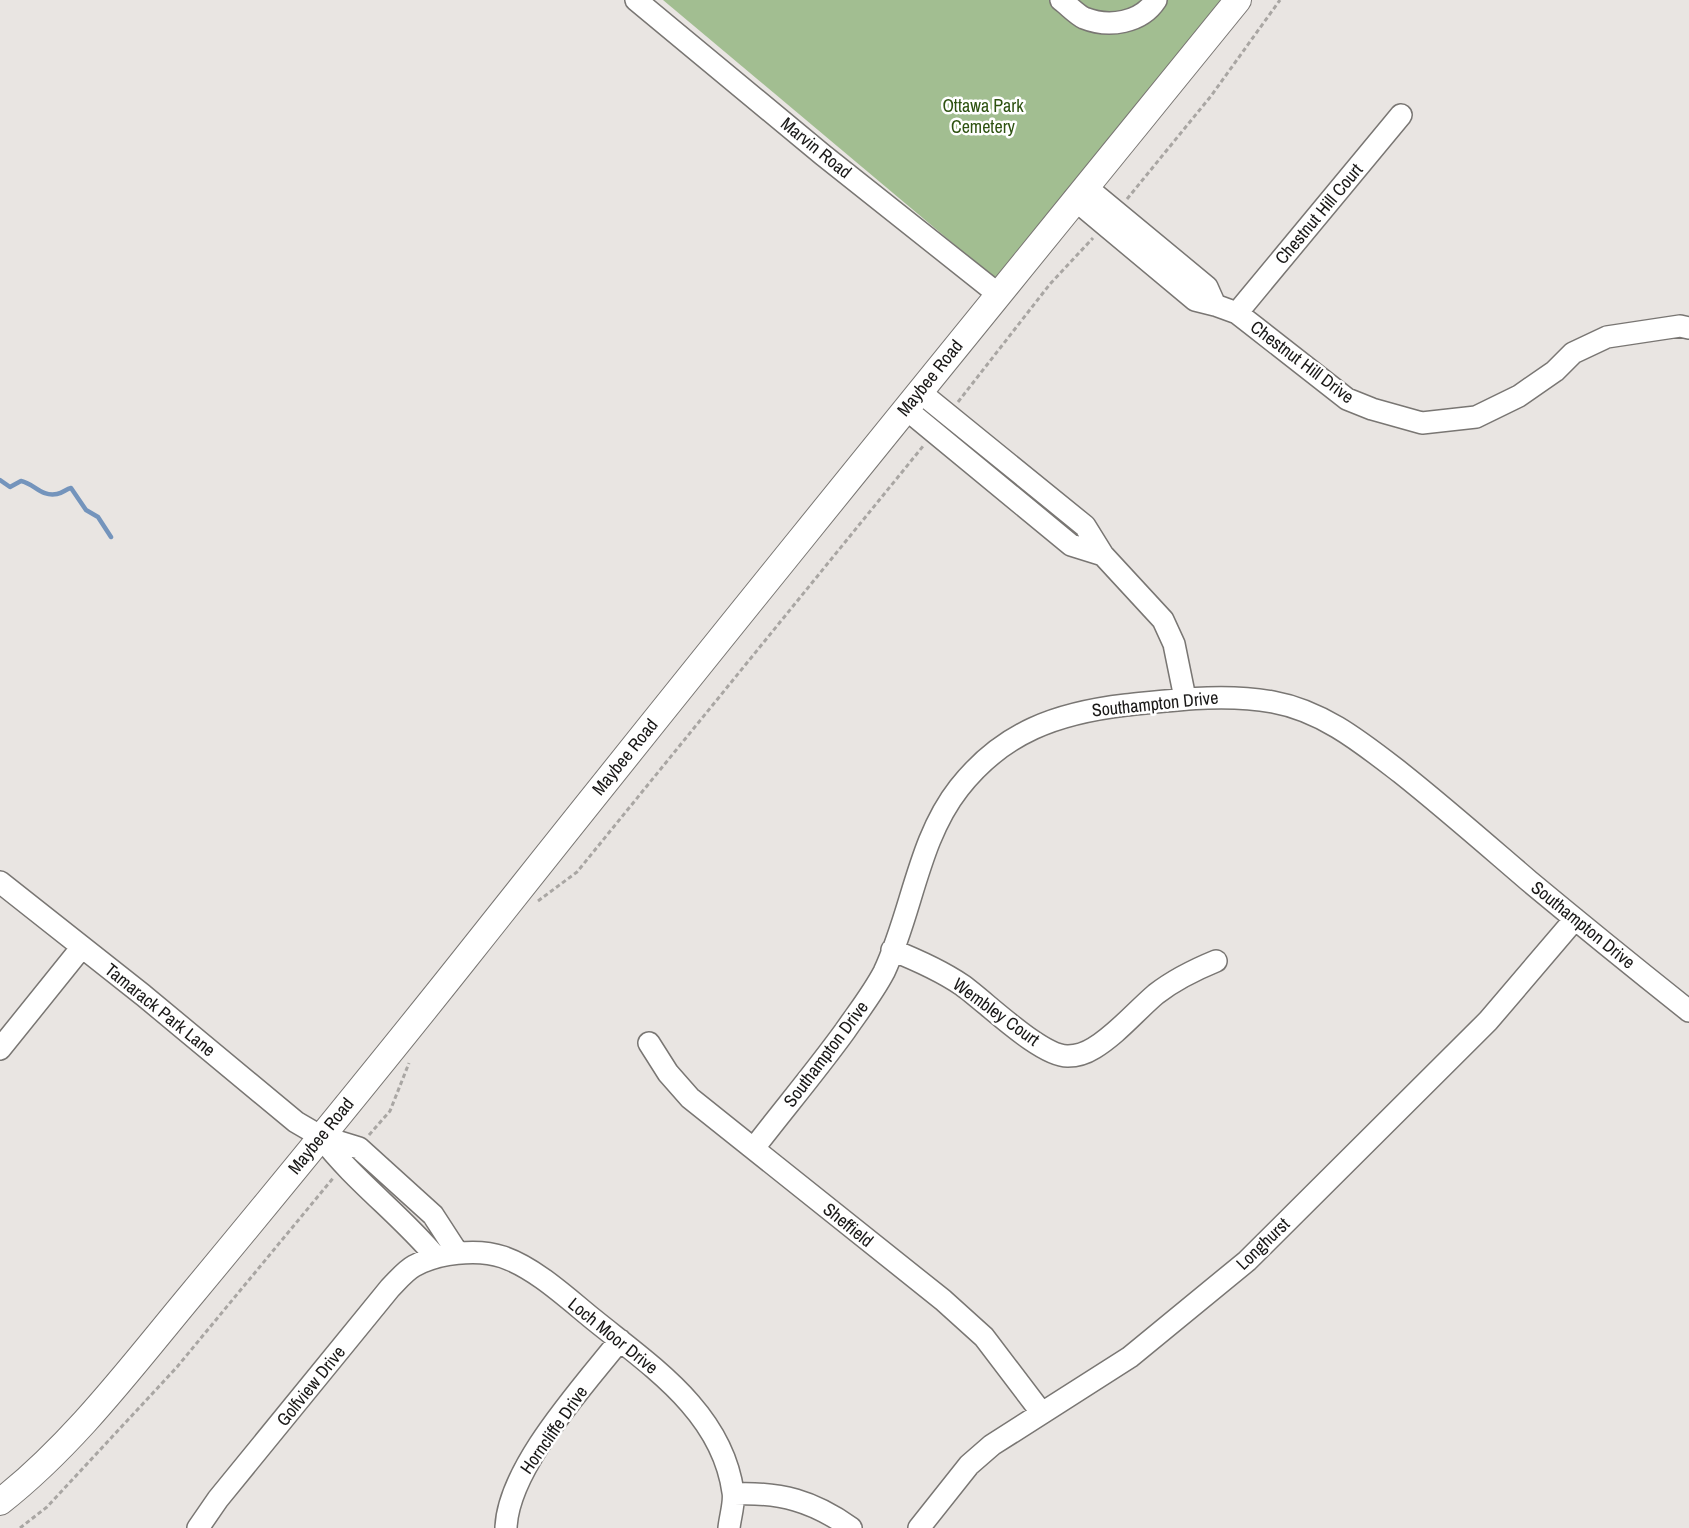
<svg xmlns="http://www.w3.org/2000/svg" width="1689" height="1528" font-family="'Archivo Narrow',sans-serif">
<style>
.green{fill:#a2be91}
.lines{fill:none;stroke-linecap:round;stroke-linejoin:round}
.stream{stroke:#7494bc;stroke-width:4.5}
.minor-casing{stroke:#797673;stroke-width:24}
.major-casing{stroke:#797673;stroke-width:28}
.path{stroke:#a9a6a3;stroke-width:3;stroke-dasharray:4.5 3;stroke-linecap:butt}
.minor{stroke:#fff;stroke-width:21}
.major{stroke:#fff;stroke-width:26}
.labels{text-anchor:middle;stroke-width:5;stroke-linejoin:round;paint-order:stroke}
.park-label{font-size:18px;fill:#2e5211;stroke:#fff}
.street-label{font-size:18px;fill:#191817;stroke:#fff}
</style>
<rect width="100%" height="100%" fill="#e9e5e2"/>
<path class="green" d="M663,0H1228L999,282Z"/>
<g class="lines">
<path class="stream" d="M0,480L10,487L21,481C35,484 41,497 57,494C63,493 66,489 71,488L86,510L98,517L111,537"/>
<g class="minor-casing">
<path id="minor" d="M636,0L823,155L998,294
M1061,0C1068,5 1076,14 1084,18C1109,28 1141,23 1156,0
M1074,199L1195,300L1215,305L1207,287L1085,186
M1215,305L1237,313L1255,327L1347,399L1372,409L1422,423L1476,417L1519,396L1555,371L1573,353L1607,337L1680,326L1689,328
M1237,313L1401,115
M906,409L1071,545L1103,555L1085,526L920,392
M1103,555L1163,620L1174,644L1185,698
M0,882L143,995L296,1122L320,1136
M892,950C917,960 940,970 962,985C985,1001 1041,1057 1068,1056C1077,1056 1086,1053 1094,1048C1117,1034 1135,1012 1156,994C1174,980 1194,970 1216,961
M649,1043L668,1073L690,1098L943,1300L984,1337L1041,1412
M0,1049L82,947
M754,1148C784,1109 816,1071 845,1031C858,1012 873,993 884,972C912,913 918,840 959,788C1003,732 1057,713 1126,705C1175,700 1224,693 1273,702C1323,711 1362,743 1401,773C1445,808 1487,845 1529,881C1582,925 1635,968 1689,1011
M436,1257C400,1214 354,1181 320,1136L359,1148L433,1215L457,1252
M734,1494C781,1492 813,1501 851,1528
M198,1528L218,1499L390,1288C397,1281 405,1271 414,1266C437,1253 477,1248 503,1257C535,1268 566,1297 593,1319C651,1366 722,1412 733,1492C735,1502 730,1517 729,1528
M506,1528C508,1468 582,1388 620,1340
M919,1528L969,1465L992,1445L1130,1357L1247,1261L1488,1021L1575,919"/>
</g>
<g class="major-casing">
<path id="major" d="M0,1502C74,1444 132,1366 192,1294C284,1183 375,1072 464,960C719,638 979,319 1238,0"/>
</g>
<path class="path" d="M1127,199L1211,96L1280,0
M958,402L1050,284L1093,238
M538,901L577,872L924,445
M369,1135L390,1111L409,1063
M20,1528L47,1507L177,1367L334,1177"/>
<use href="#minor" class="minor"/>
<use href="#major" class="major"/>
</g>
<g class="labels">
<g class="park-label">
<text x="983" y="112">Ottawa Park<tspan x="983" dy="21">Cemetery</tspan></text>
</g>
<g class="street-label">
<text transform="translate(816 148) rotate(39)" y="6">Marvin Road</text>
<text transform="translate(1319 214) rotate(-50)" y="6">Chestnut Hill Court</text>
<text transform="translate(1302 362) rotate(37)" y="6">Chestnut Hill Drive</text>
<text transform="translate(930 378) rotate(-51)" y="6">Maybee Road</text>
<text transform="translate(1155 704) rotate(-6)" y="6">Southampton Drive</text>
<text transform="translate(625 757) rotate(-51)" y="6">Maybee Road</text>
<text transform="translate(1583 925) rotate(39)" y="6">Southampton Drive</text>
<text transform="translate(160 1010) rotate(39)" y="6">Tamarack Park Lane</text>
<text transform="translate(996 1012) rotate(36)" y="6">Wembley Court</text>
<text transform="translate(826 1054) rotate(-53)" y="6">Southampton Drive</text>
<text transform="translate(321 1136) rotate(-51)" y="6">Maybee Road</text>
<text transform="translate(848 1225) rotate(39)" y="6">Sheffield</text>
<text transform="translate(1263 1244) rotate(-44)" y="6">Longhurst</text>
<text transform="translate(613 1336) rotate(39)" y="6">Loch Moor Drive</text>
<text transform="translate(311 1386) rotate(-51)" y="6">Golfview Drive</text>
<text transform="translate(554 1430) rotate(-55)" y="6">Horncliffe Drive</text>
</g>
</g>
</svg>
